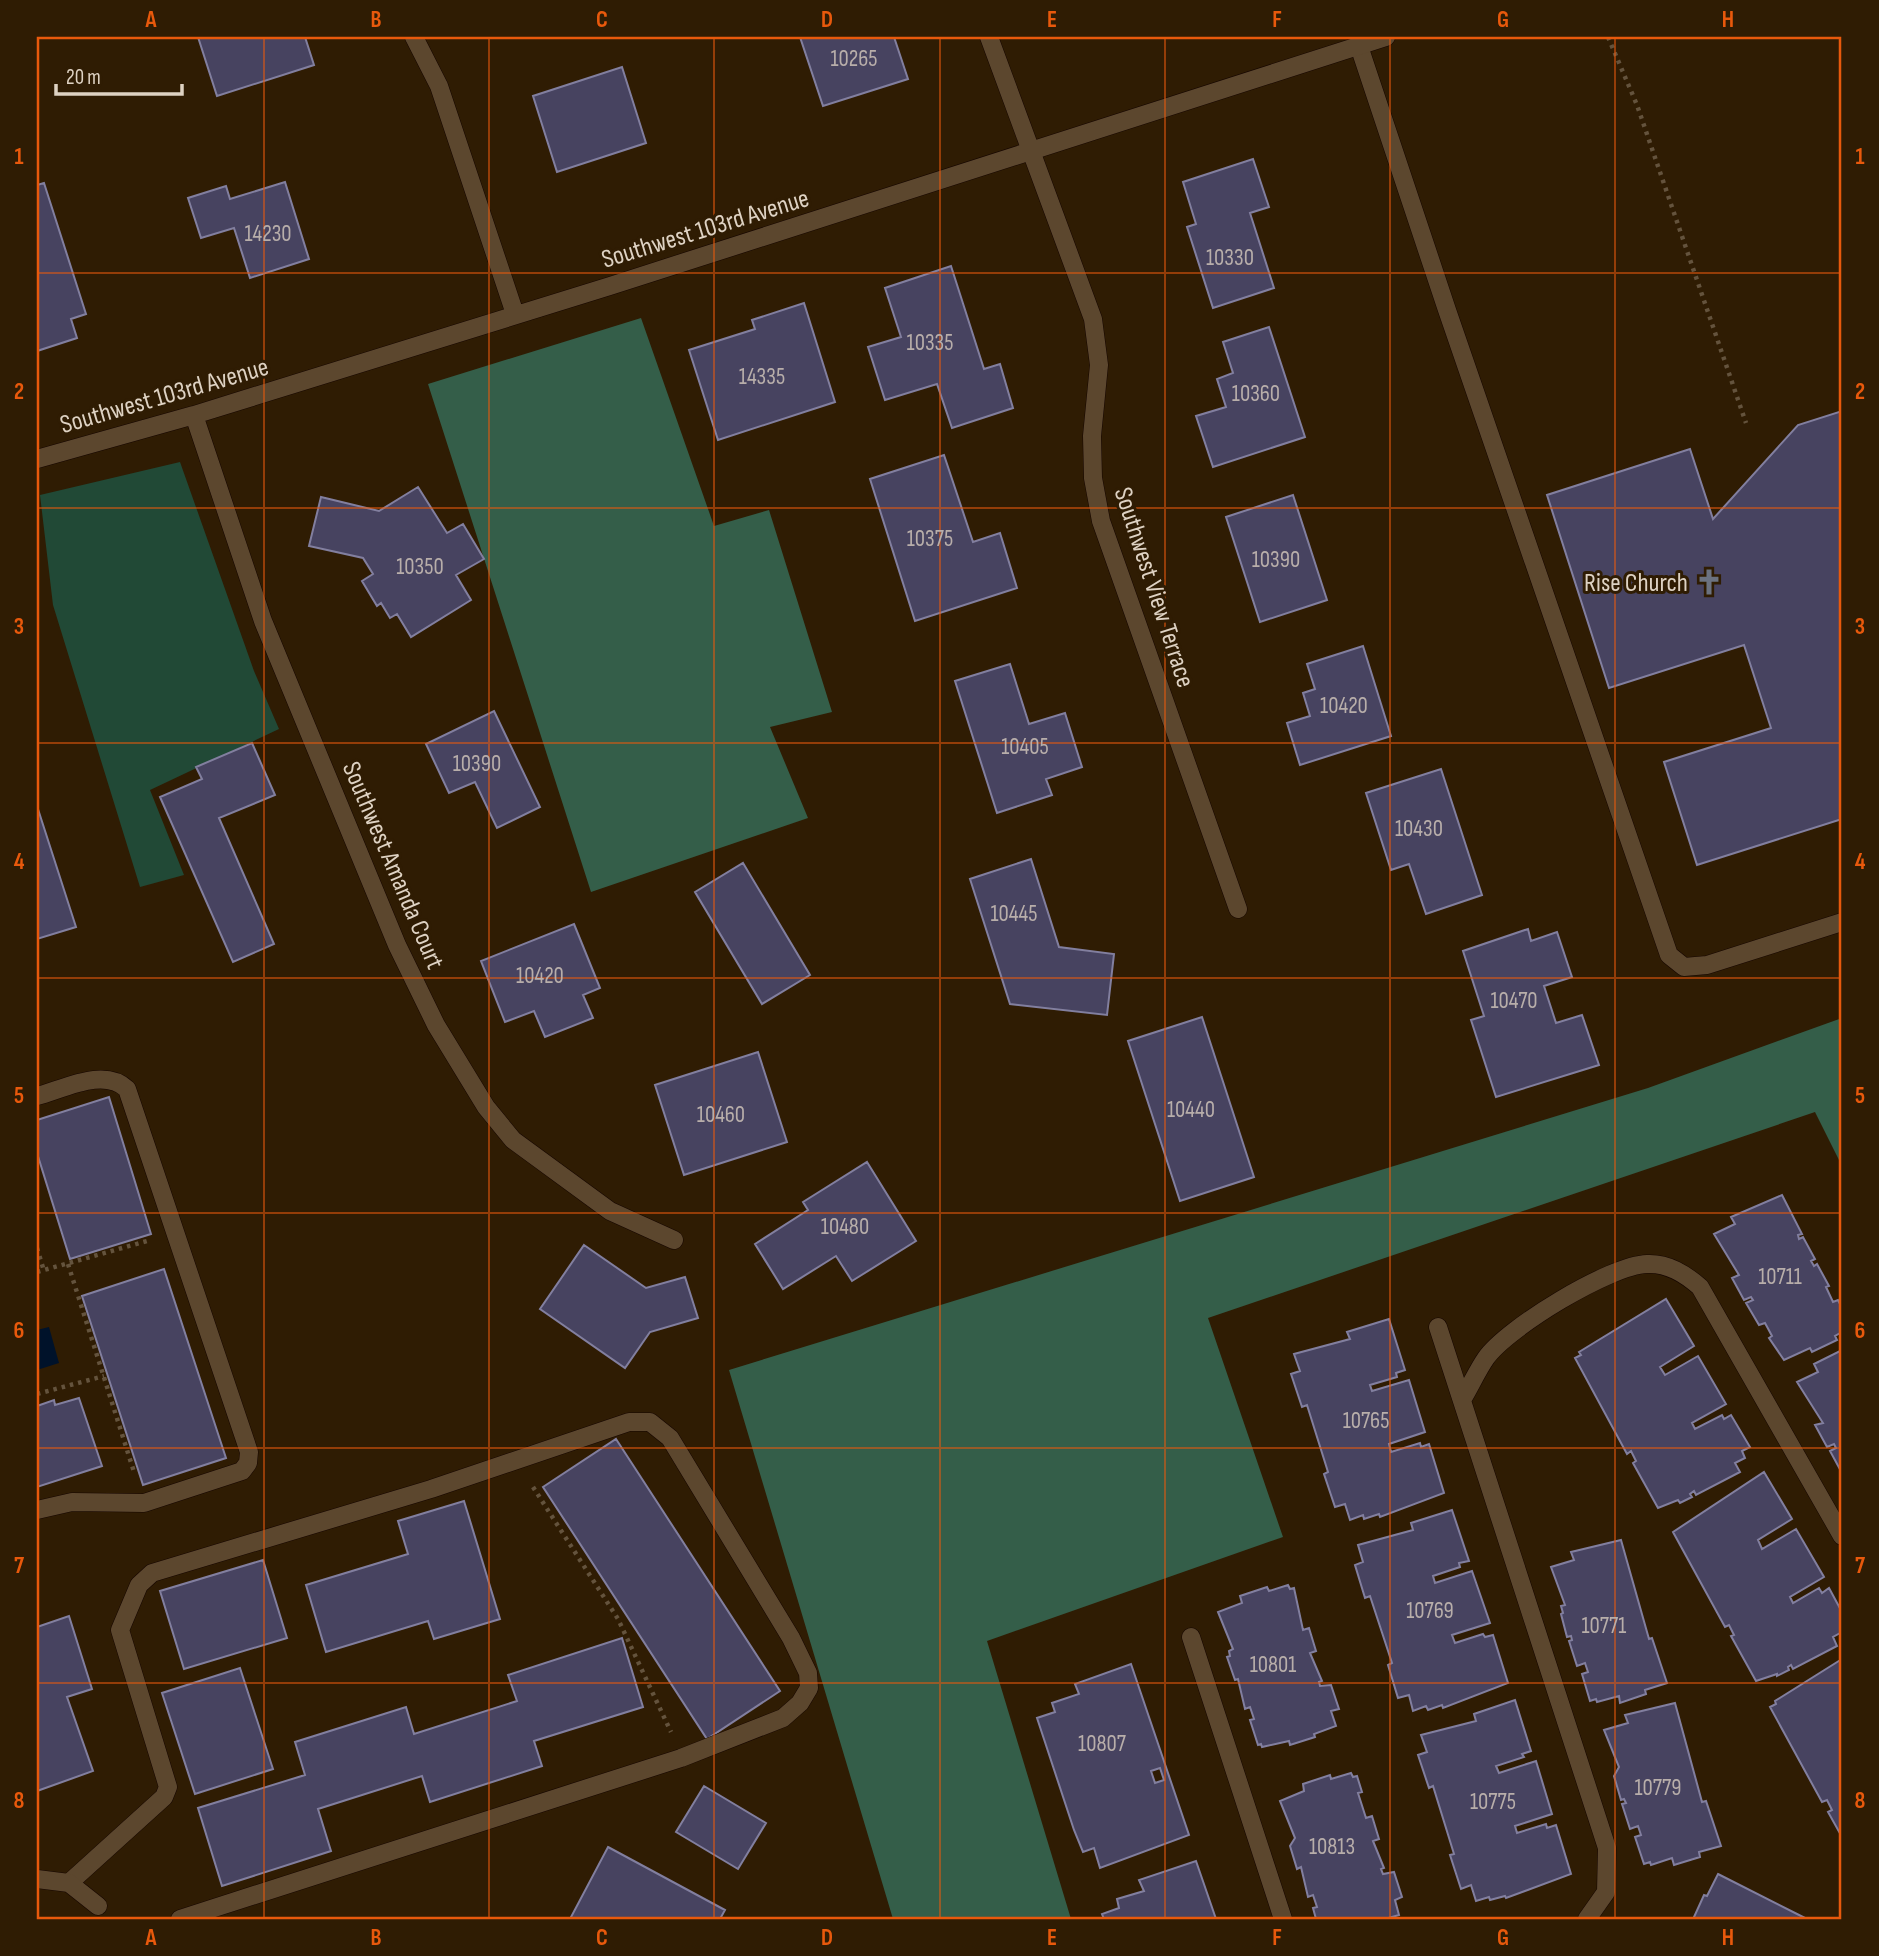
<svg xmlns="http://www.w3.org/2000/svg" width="1879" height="1956" font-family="'Sofia Sans Condensed',sans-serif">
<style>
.green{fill:#214936}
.forest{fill:#345e49}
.water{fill:#00122a}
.building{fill:#474360;stroke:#827f9f;stroke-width:2;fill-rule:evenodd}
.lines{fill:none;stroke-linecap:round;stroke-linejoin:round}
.lane-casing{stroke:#160600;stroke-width:19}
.street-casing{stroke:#160600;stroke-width:19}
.path{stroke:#64533d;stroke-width:4.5;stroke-dasharray:3.5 5;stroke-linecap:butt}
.lane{stroke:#5c472e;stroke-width:18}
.street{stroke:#5c472e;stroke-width:18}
.grid{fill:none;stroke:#e8590c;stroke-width:2;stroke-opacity:0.55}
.labels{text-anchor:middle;stroke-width:6;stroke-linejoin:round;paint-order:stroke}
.number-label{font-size:23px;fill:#b8aeaa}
.street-label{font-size:26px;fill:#ded2c3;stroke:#2f1c03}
.poi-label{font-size:26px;fill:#ded2c3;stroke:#2f1c03;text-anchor:end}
.neatline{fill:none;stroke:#e8590c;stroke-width:2.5}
.grid-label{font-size:23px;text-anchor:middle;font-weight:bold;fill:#e8590c}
</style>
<rect width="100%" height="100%" fill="#2f1c03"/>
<path class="green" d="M180,462L254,671L279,729L150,790L184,875L140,887L53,605L40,495Z"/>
<path class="forest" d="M641,318L714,526L769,510L832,712L770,727L808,818L591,892L428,384Z
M1842,1018V1166L1815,1112L1208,1318L1283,1537L987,1641L1071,1919H893L729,1370L1648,1088Z"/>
<path class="water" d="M49,1327L59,1363L37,1370V1330Z"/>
<path class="building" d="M198,37H305L314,65L217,96Z
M800,37H894L908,79L823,106Z
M622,67L646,143L557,172L533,96Z
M1253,159L1269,207L1250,213L1274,288L1213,308L1187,227L1196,224L1183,182Z
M285,182L309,259L250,278L234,228L201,238L188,198L226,186L230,199Z
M44,183L86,314L71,319L77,338L37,351V185Z
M951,266L984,369L1000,364L1013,408L952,428L937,384L885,400L868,347L901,337L885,288Z
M804,303L835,402L718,440L689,350L755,329L752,320Z
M1269,327L1305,437L1213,467L1196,416L1226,407L1217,379L1233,373L1223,342Z
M1842,411V819L1697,865L1664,762L1771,728L1744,645L1609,688L1547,495L1690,449L1713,519L1798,425Z
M944,455L973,542L1000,533L1017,588L915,621L870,479Z
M418,487L447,533L463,524L484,559L456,575L471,600L411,637L397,614L390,618L381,603L377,606L362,581L373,574L363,558L309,546L321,497L379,511Z
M1293,495L1327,600L1260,622L1226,517Z
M1363,646L1391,736L1300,765L1287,723L1310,716L1303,693L1315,689L1307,664Z
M1010,664L1029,724L1065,713L1082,767L1046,779L1052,795L997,813L955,681Z
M494,711L540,807L497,828L475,782L449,793L426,744Z
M252,743L275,795L219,818L274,944L233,962L160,797L202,779L196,767Z
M1441,769L1482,895L1426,914L1409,864L1391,870L1366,793Z
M37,806L76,927L37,939Z
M1031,859L1059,947L1114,954L1107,1015L1010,1004L970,879Z
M743,863L810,975L762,1004L695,892Z
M574,924L600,988L583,995L593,1018L545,1037L534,1011L505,1022L481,961Z
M1528,929L1531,941L1557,932L1572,977L1544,986L1556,1023L1582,1015L1599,1065L1496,1097L1471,1020L1484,1016L1463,951Z
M1202,1017L1254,1177L1180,1201L1128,1041Z
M758,1052L787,1142L684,1175L655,1085Z
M109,1097L151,1234L70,1259L37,1153V1120Z
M867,1162L916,1241L852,1281L836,1256L783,1289L755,1244L808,1210L803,1202Z
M1782,1195L1802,1234L1798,1235L1799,1239L1803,1237L1815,1259L1811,1261L1814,1266L1817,1264L1829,1286L1826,1287L1833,1302L1838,1300L1842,1308V1332L1835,1336L1837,1340L1812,1352L1810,1348L1784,1360L1769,1338L1772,1336L1765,1323L1759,1325L1746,1303L1753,1300L1751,1297L1744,1300L1732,1278L1739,1275L1714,1234L1735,1224L1731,1217Z
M584,1245L646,1288L685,1277L698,1318L650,1332L625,1368L540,1309Z
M164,1269L226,1458L143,1485L82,1296Z
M1666,1299L1694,1346L1660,1367L1665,1375L1698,1356L1726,1404L1692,1423L1695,1429L1722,1415L1724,1419L1731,1415L1750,1447L1742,1451L1745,1458L1735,1463L1740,1472L1696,1495L1694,1491L1690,1494L1692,1497L1680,1503L1678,1500L1658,1508L1633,1463L1636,1461L1631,1451L1627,1454L1575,1358L1581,1355L1579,1352Z
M1389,1319L1405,1370L1396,1373L1397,1377L1370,1385L1372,1391L1409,1380L1425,1432L1389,1444L1391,1452L1420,1443L1421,1447L1429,1444L1444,1493L1380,1517L1379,1514L1364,1519L1363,1515L1350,1520L1345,1504L1335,1507L1324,1474L1328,1472L1307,1405L1302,1407L1291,1374L1300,1371L1294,1354L1350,1339L1347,1332Z
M1840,1351L1842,1354V1473L1830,1451L1836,1448L1834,1444L1827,1447L1815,1425L1823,1423L1797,1382L1818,1372L1814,1364Z
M79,1398L102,1466L37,1487V1406L54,1400L55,1405Z
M616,1439L780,1691L707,1739L543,1487Z
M1764,1472L1792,1519L1758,1540L1762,1549L1796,1529L1824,1577L1790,1597L1793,1603L1819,1588L1822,1593L1829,1588L1842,1612V1632L1833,1637L1837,1646L1793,1669L1791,1665L1788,1667L1789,1670L1777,1676V1674L1756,1681L1731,1636L1734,1635L1729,1625L1725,1627L1673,1532Z
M464,1501L500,1619L434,1639L428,1621L326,1652L306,1585L408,1554L398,1521Z
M1452,1510L1469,1561L1459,1563L1460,1567L1433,1576L1435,1583L1472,1571L1490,1623L1452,1635L1455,1643L1483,1634L1485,1637L1493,1635L1508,1683L1443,1708L1442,1705L1428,1710L1426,1706L1413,1711L1409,1695L1398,1698L1388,1665L1392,1663L1370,1596L1365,1598L1355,1565L1363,1562L1358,1545L1413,1530L1411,1523Z
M1621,1540L1649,1639L1652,1638L1667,1683L1645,1690L1646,1694L1620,1703L1619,1696L1597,1702L1596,1699L1590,1701L1582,1674L1588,1672L1585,1663L1577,1666L1569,1641L1572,1640L1571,1636L1567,1637L1561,1614L1563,1613L1561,1606L1565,1605L1551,1567L1574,1560L1571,1552Z
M263,1560L287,1638L184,1669L160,1591Z
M1288,1585L1290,1589L1294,1588L1303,1630L1309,1628L1316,1651L1310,1653L1322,1681L1319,1682L1320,1686L1331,1685L1339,1709L1331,1711L1336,1726L1314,1734L1315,1737L1290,1745L1289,1741L1262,1747L1261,1744L1258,1745L1250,1720L1254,1719L1250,1707L1245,1709L1238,1679L1235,1680L1227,1657L1230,1656L1229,1651L1233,1649L1218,1612L1242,1603L1240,1596L1267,1587L1269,1591Z
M69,1616L92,1689L67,1697L93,1771L37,1791V1627Z
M622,1638L643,1707L534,1741L542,1766L430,1802L422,1776L318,1809L331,1851L222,1886L198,1808L305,1775L295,1742L406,1707L414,1734L517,1701L508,1675Z
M1842,1659V1837L1828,1812L1832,1810L1827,1800L1822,1802L1770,1707L1776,1704L1775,1701Z
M1131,1664L1189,1835L1100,1868L1094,1848L1083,1852L1074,1830L1037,1718L1055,1712L1052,1703L1079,1694L1075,1684ZM1160,1768L1164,1780L1155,1783L1151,1771Z
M240,1668L273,1769L195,1794L162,1693Z
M1515,1700L1531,1751L1522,1754L1524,1757L1496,1766L1499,1773L1536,1761L1552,1814L1515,1826L1517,1833L1546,1824L1547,1828L1556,1825L1571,1874L1506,1898L1505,1896L1490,1900L1489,1897L1476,1901L1471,1885L1461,1889L1450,1855L1454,1854L1433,1786L1429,1788L1418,1755L1427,1752L1421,1735L1476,1721L1474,1714Z
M1675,1703L1702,1802L1706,1801L1721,1846L1699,1852L1700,1857L1674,1865L1672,1858L1651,1865L1650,1862L1644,1864L1635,1837L1641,1835L1638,1826L1630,1829L1622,1804L1626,1803L1624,1799L1621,1800L1614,1776L1619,1767L1604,1730L1628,1723L1625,1715Z
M1351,1773L1353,1777L1357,1776L1362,1792L1358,1793L1366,1818L1372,1816L1379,1839L1373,1841L1384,1868L1381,1869L1383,1874L1394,1872L1402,1897L1395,1900L1399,1915L1385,1919H1316L1313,1908L1317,1907L1313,1895L1308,1897L1301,1867L1297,1869L1290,1846L1295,1838L1280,1801L1304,1791L1303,1784L1330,1775L1331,1779Z
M704,1786L766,1823L738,1869L676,1832Z
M608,1847L725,1910L720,1919H570Z
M1196,1861L1216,1919H1104L1102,1914L1119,1908L1117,1899L1144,1891L1139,1880Z
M1718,1874L1807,1919H1696L1694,1917L1704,1895L1707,1896Z"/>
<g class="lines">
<g class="lane-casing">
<path id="lane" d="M1359,46L1447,310L1669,955L1684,967L1707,965L1842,922
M37,1096C64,1089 104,1067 127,1089L249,1452L248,1463L242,1471L144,1503L72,1502L37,1510
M69,1883L164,1797L168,1787L120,1630L139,1585L152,1573L431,1489L629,1422H650L670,1438L791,1638L808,1673L809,1688L800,1703L783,1718L681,1758L180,1919"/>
</g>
<g class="street-casing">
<path id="street" d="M414,37L439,86L515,314
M989,37L1093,319L1099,365L1092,436L1093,478L1101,521L1238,909
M194,415L263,621L397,945L436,1025L486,1107L513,1140L610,1211L674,1240
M37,459L194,415L610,286L1386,37
M1438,1327L1607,1848L1606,1892L1587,1919
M1462,1400C1470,1387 1477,1371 1486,1358C1507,1328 1610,1265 1647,1264C1668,1263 1685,1274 1700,1287L1842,1536
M1191,1637L1283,1919
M37,1879L69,1883L98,1906"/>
</g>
<path class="path" d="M1608,37L1637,105L1746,423
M37,1248L44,1271
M68,1264L134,1472
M37,1272L147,1241
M37,1394L104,1376
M533,1487L618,1619L671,1732"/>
<use href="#lane" class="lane"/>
<use href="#street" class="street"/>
</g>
<path class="grid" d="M264,37V1919M489,37V1919M714,37V1919M940,37V1919M1165,37V1919M1390,37V1919M1615,37V1919M37,273H1842M37,508H1842M37,743H1842M37,978H1842M37,1213H1842M37,1448H1842M37,1683H1842"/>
<defs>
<g id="church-bare" transform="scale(2.1)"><path d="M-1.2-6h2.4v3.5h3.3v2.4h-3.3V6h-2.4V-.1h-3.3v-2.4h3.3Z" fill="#6b7280" stroke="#2f1c03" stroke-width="2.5" paint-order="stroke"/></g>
</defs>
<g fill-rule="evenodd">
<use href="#church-bare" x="1709" y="582"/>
</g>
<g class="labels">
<g class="number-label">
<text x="854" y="66">10265</text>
<text x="268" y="241">14230</text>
<text x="1230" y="265">10330</text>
<text x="930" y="350">10335</text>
<text x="762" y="384">14335</text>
<text x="1256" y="401">10360</text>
<text x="930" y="546">10375</text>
<text x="1276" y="567">10390</text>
<text x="420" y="574">10350</text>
<text x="1344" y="713">10420</text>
<text x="1025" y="754">10405</text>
<text x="477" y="771">10390</text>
<text x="1419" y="836">10430</text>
<text x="1014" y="921">10445</text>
<text x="540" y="983">10420</text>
<text x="1514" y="1008">10470</text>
<text x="1191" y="1117">10440</text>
<text x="721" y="1122">10460</text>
<text x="845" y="1234">10480</text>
<text x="1780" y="1284">10711</text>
<text x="1366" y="1428">10765</text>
<text x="1430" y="1618">10769</text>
<text x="1604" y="1633">10771</text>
<text x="1273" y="1672">10801</text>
<text x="1102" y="1751">10807</text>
<text x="1658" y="1795">10779</text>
<text x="1493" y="1809">10775</text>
<text x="1332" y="1854">10813</text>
</g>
<g class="street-label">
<text transform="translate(705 228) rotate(-17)" y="9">Southwest 103rd Avenue</text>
<text transform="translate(164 395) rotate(-16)" y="9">Southwest 103rd Avenue</text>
<text transform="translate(1155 587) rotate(72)" y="9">Southwest View Terrace</text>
<text transform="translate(394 865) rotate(67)" y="9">Southwest Amanda Court</text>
</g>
<g class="poi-label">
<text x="1688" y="591">Rise Church</text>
</g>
</g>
<rect width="1879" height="1956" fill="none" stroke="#2f1c03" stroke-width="77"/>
<path d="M56 84v10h126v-10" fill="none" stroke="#ded2c3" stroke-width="3.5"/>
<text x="66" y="84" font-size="21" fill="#ded2c3" stroke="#2f1c03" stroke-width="5" paint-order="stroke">20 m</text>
<rect x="38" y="38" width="1802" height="1880" class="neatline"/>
<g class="grid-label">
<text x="151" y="27">A</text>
<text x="376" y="27">B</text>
<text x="602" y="27">C</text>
<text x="827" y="27">D</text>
<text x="1052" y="27">E</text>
<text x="1277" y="27">F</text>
<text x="1503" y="27">G</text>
<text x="1728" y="27">H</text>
<text x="19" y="164">1</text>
<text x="1860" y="164">1</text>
<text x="19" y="399">2</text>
<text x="1860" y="399">2</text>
<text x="19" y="634">3</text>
<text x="1860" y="634">3</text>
<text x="19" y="869">4</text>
<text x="1860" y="869">4</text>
<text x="19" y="1103">5</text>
<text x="1860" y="1103">5</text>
<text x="19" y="1338">6</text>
<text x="1860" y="1338">6</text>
<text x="19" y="1573">7</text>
<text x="1860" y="1573">7</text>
<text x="19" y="1808">8</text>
<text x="1860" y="1808">8</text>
<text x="151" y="1945">A</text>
<text x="376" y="1945">B</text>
<text x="602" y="1945">C</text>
<text x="827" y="1945">D</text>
<text x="1052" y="1945">E</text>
<text x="1277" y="1945">F</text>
<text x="1503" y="1945">G</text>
<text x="1728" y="1945">H</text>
</g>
</svg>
